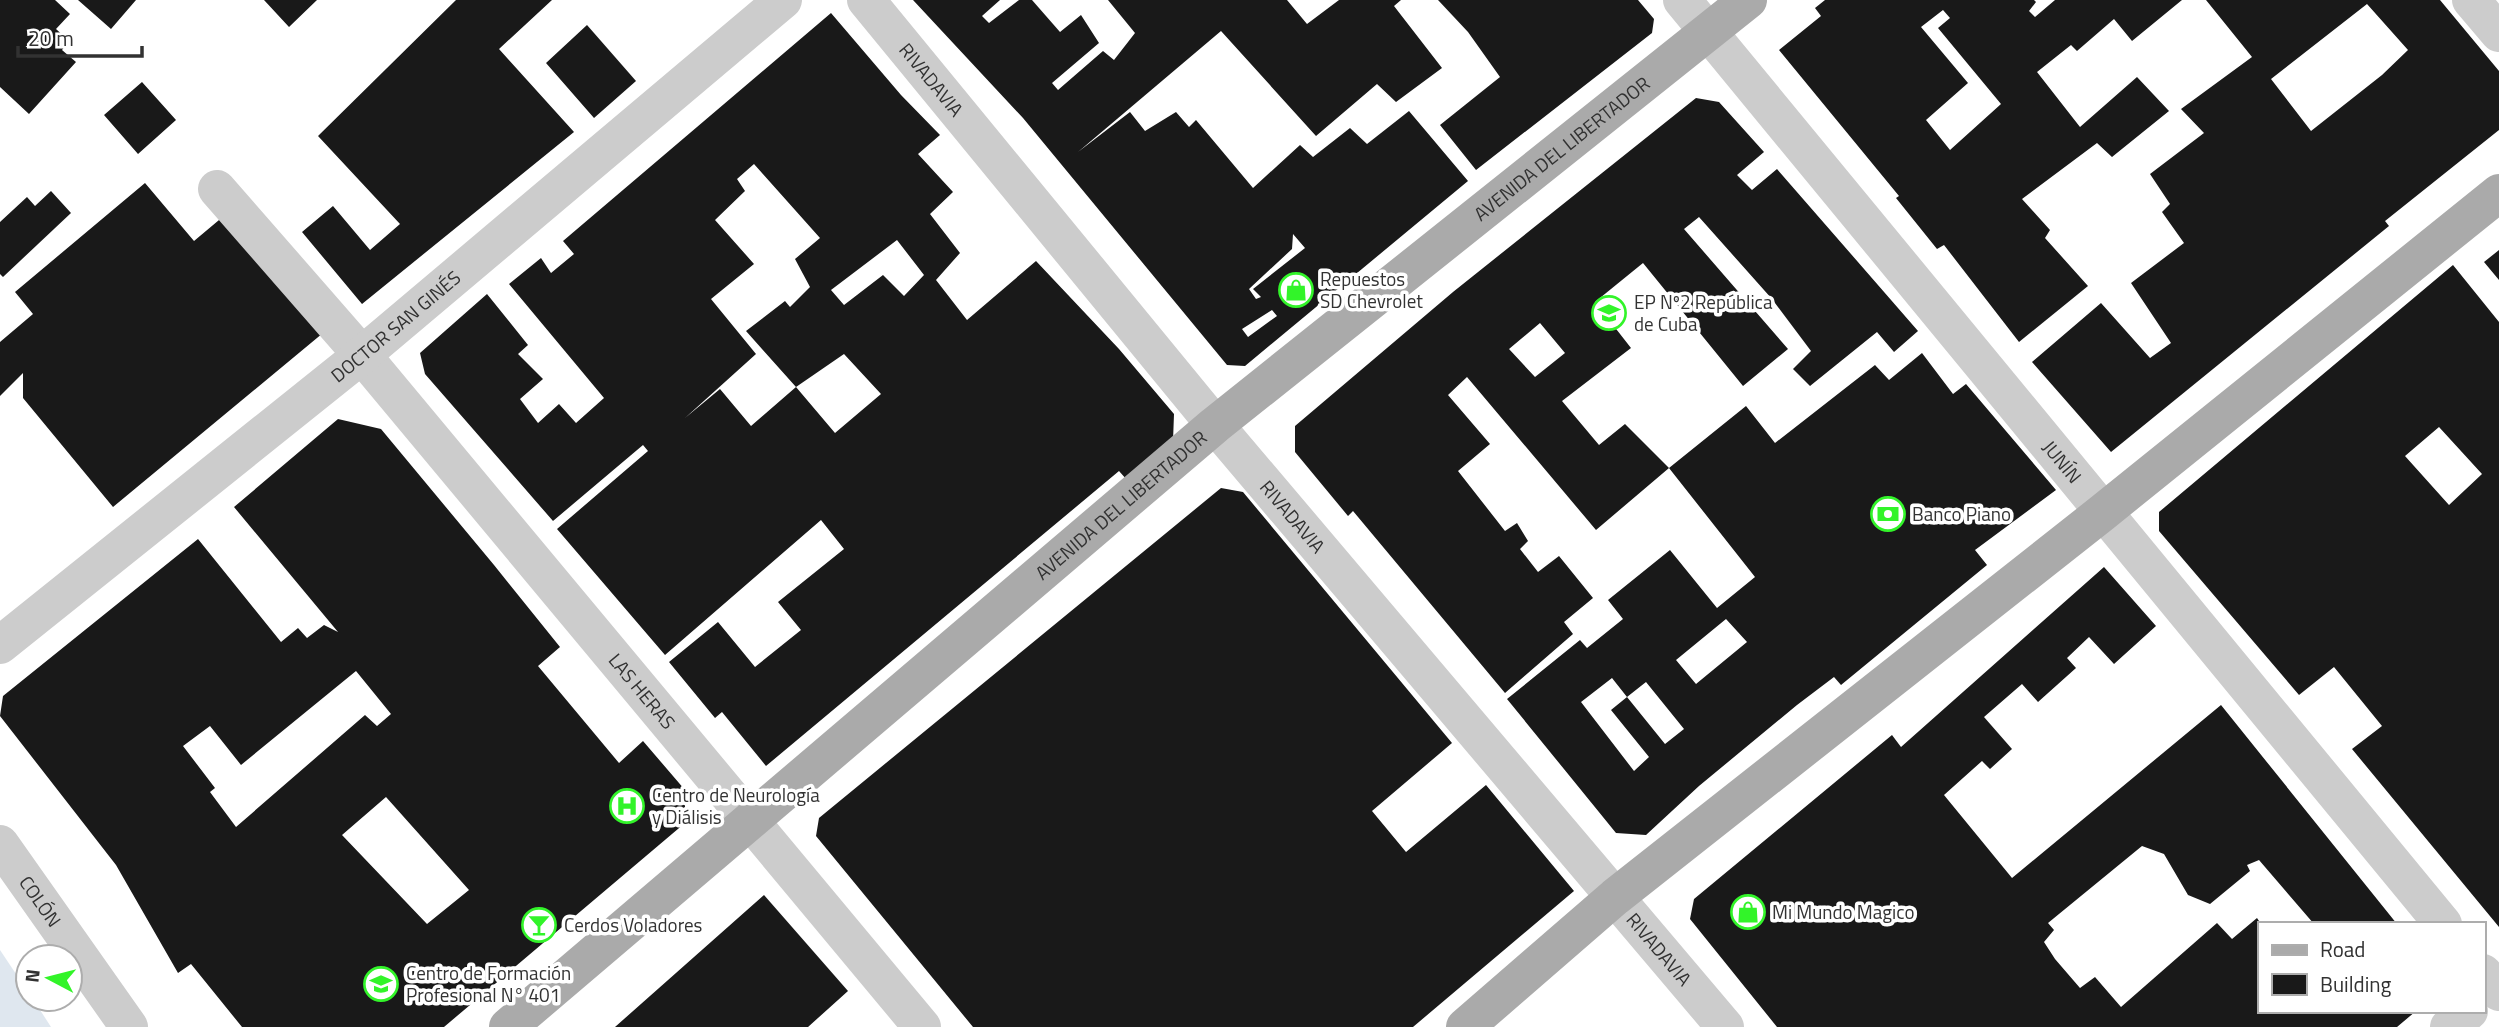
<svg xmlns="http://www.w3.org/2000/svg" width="2499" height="1027" font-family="'Titillium Web',sans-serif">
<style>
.green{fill:#dfe7ef}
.building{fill:#191919;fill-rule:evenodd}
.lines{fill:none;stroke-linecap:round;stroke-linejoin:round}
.minor{stroke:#ccc;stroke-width:38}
.major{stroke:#aaa;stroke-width:38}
.labels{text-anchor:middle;stroke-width:7;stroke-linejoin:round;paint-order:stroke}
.street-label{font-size:19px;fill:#323232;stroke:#fff}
.poi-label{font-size:19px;fill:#323232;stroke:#fff;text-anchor:start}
</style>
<rect width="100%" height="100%" fill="#fff"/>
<path class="green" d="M0,950L28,992V999H33L51,1027H0Z"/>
<path class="building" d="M0,0H55L70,14L56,29L69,41L62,50L76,62L29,114L0,87Z
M78,0H136L111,29Z
M264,0H317L289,27Z
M456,0H552L499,49L574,132L362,304L302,232L333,206L370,250L400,224L318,136Z
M913,0H1000L982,16L989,23L1019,0H1032L1060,32L1081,15L1099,43L1052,83L1058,90L1103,51L1114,60L1135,33L1108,0H1287L1307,24L1339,0H1401L1394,6L1442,68L1396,102L1377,84L1316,136L1221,31L1078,152L1130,112L1145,131L1176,112L1189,127L1196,120L1253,188L1300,145L1313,157L1350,128L1367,144L1409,111L1468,181L1245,366L1227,365L1023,118ZM1293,234L1305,248L1253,289L1261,297L1256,299L1249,289L1292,249ZM1272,310L1277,316L1248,337L1242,329Z
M1438,0H1638L1654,19L1652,33L1476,170L1440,125L1500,77L1468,32Z
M1825,0H2034L2036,2L2029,11L2035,17L2055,0H2182L2132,41L2114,19L2077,51L2071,45L2037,72L2080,127L2137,77L2169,111L2112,157L2097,143L2022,199L2050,230L2045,238L2088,286L2019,342L1944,245L1937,249L1896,198L1899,196L1779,50L1821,16L1815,8ZM1943,10L1950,18L1938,28L2001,104L1950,150L1926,120L1968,83L1921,27Z
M2206,0H2440L2499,71V130L2385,221L2389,226L2111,452L2032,362L2101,303L2150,358L2171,343L2131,283L2184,243L2162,212L2170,204L2150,174L2204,133L2181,109L2252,57ZM2367,4L2408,50L2382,75L2311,131L2271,79Z
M831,13L901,95L940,135L918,154L953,192L930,214L960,253L936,280L967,320L1036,261L1119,349L1174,414L1173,441L1127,480L1119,471L766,766L722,712L715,718L669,662L718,622L755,667L801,630L778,602L844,549L821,520L665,655L557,529L648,451L643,445L553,521L425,374L420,353L487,294L528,345L518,354L543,379L520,399L538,423L559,404L576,423L604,398L509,284L541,258L551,273L574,254L563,241ZM754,164L820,238L795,259L810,287L790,307L785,301L746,331L796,387L844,354L881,394L835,433L796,387L751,426L720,389L685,418L756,354L711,299L754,264L715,220L745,191L737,179ZM897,240L924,275L904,296L883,275L844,305L831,290Z
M587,25L636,81L594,118L546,63Z
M142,82L176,120L138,154L104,115Z
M1696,98L1719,102L1764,152L1737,175L1752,190L1777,169L1918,331L1894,352L1877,332L1810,386L1793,369L1811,351L1772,299L1699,217L1684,229L1788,349L1743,386L1643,263L1595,302L1631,348L1562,401L1599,445L1625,424L1669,468L1596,530L1467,377L1448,395L1490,444L1458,471L1505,531L1517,523L1528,541L1520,549L1538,572L1559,556L1593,598L1564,622L1573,634L1505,693L1353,511L1348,516L1295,452V426L1453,292ZM1540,323L1565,353L1535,377L1509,349Z
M145,183L194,241L225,215L323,333L113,507L23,398V373L0,396V342L33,314L15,292Z
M51,191L71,213L3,277L0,274V222L27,197L35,206Z
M2499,250V280L2484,262Z
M2453,265L2499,322V927L2352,749L2382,726L2334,667L2299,695L2159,531V512ZM2439,427L2482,474L2449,505L2405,456Z
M1922,353L1953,394L1966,384L2056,490L1975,550L1987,565L1841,685L1834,677L1797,705L1699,786L1646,835L1616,833L1507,699L1580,640L1587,648L1623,619L1608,600L1670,550L1717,608L1755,577L1669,468L1746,406L1775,443L1875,365L1889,380ZM1726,619L1747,642L1696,684L1676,660ZM1612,678L1627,697L1611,710L1649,757L1634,771L1581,702ZM1646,682L1684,729L1665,744L1627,697Z
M338,419L381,429L494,565L560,647L538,666L619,763L643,741L685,790V823L444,1027H242L191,964L178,973L116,865L0,716L3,696L198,539L281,642L298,628L307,638L324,625L338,632L234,507ZM356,671L391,714L377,726L365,715L236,827L210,792L215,788L183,746L210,726L241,765ZM386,797L469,890L427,924L342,835Z
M1221,488L1243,492L1452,743L1372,811L1406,852L1486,785L1574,891L1413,1027H973L816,836L819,818Z
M2104,567L2156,626L2114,664L2089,637L2067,658L2076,668L2038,702L2022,684L1984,717L2012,749L1990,769L1982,761L1944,795L2012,878L2221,705L2397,924H2314L2259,860L2247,865L2250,871L2210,904L2188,895L2164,854L2142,846L2048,923L2054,930L2044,942L2055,959L2080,988L2095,977L2121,1007L2217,923L2232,939L2257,918L2261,924L2259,1011H2416L2397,1027H1777L1690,919L1694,899L1892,735L1901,747Z
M764,895L848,991L808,1027H615Z"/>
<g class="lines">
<g class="minor">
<path id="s1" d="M866,0L1215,425L1725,1027"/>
<path id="s2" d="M1682,0L2443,924"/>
<path d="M2471,0L2499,33"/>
<path id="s3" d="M217,189L362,355L922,1027"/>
<path id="s4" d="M0,645L362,355L783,0"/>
<path id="s5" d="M0,844L129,1027"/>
<path d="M2483,973L2499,992"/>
<path d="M2449,1027L2469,1011"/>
</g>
<g class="major">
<path id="s6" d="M508,1027L1215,425L1748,0"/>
<path d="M1465,1027L1615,897L2102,513L2499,193"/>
</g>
</g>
<defs>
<g id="shop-ring" transform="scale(1.75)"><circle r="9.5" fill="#fff" stroke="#32f429" stroke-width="1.5"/><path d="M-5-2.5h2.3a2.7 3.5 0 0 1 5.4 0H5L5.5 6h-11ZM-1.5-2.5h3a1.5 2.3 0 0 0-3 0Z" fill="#32f429"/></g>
<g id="school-ring" transform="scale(1.75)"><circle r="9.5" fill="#fff" stroke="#32f429" stroke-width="1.5"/><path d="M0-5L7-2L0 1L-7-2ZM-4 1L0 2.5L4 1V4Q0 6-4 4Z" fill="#32f429"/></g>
<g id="bank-ring" transform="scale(1.75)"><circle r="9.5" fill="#fff" stroke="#32f429" stroke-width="1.5"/><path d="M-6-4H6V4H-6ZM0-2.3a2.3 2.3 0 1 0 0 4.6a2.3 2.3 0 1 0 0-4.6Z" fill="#32f429"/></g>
<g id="hospital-ring" transform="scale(1.75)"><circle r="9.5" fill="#fff" stroke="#32f429" stroke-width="1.5"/><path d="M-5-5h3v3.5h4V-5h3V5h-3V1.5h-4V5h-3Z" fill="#32f429"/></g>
<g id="bar-ring" transform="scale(1.75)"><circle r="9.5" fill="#fff" stroke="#32f429" stroke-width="1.5"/><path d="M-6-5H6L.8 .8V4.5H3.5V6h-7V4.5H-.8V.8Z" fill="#32f429"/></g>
</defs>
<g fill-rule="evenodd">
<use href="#shop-ring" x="1296" y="290"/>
<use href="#school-ring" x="1609" y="313"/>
<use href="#bank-ring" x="1888" y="514"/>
<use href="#hospital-ring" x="627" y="806"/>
<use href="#shop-ring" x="1748" y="912"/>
<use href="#bar-ring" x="539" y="925"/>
<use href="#school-ring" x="381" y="984"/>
</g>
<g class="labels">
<g class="street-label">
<text dy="7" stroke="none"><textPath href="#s1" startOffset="103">RIVADAVIA</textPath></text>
<text dy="7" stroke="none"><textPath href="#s6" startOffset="1372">AVENIDA DEL LIBERTADOR</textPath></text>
<text dy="7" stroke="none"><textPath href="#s4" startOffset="508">DOCTOR SAN GINÉS</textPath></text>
<text dy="7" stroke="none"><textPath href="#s2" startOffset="598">JUNÍN</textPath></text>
<text dy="7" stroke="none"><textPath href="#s6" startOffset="805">AVENIDA DEL LIBERTADOR</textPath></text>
<text dy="7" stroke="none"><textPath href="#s1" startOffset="670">RIVADAVIA</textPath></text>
<text dy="7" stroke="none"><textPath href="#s3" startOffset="658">LAS HERAS</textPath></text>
<text dy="7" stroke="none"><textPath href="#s5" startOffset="70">COLÓN</textPath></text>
<text dy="7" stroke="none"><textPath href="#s1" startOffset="1237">RIVADAVIA</textPath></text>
</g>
<g class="poi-label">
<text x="1320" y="286">Repuestos<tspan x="1320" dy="22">SD Chevrolet</tspan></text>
<text x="1634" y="309">EP Nº2 República<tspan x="1634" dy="22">de Cuba</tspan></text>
<text x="1912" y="521">Banco Piano</text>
<text x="652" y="802">Centro de Neurología<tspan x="652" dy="22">y Diálisis</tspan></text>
<text x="1772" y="919">Mi Mundo Magico</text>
<text x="564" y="932">Cerdos Voladores</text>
<text x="406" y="980">Centro de Formación<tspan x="406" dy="22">Profesional N° 401</tspan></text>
</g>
</g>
<rect x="2258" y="922" width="228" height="91" fill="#ffffff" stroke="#adadad" stroke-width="2"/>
<rect x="2272" y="945" width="35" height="10" fill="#aaaaaa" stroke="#adadad" stroke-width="2"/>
<text x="2320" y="957" font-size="21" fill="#323232">Road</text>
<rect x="2272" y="974" width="35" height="21" fill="#191919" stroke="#adadad" stroke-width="2"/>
<text x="2320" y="992" font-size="21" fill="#323232">Building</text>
<g transform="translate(49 978) rotate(277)"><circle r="33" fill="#ffffff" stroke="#adadad" stroke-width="2"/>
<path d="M0-5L12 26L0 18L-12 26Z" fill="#32f429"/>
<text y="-10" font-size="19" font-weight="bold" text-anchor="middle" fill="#323232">N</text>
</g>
<path d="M18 46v10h124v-10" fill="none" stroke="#323232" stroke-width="3.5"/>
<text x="28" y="46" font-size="21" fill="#323232" stroke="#ffffff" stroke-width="5" paint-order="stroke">20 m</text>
</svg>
